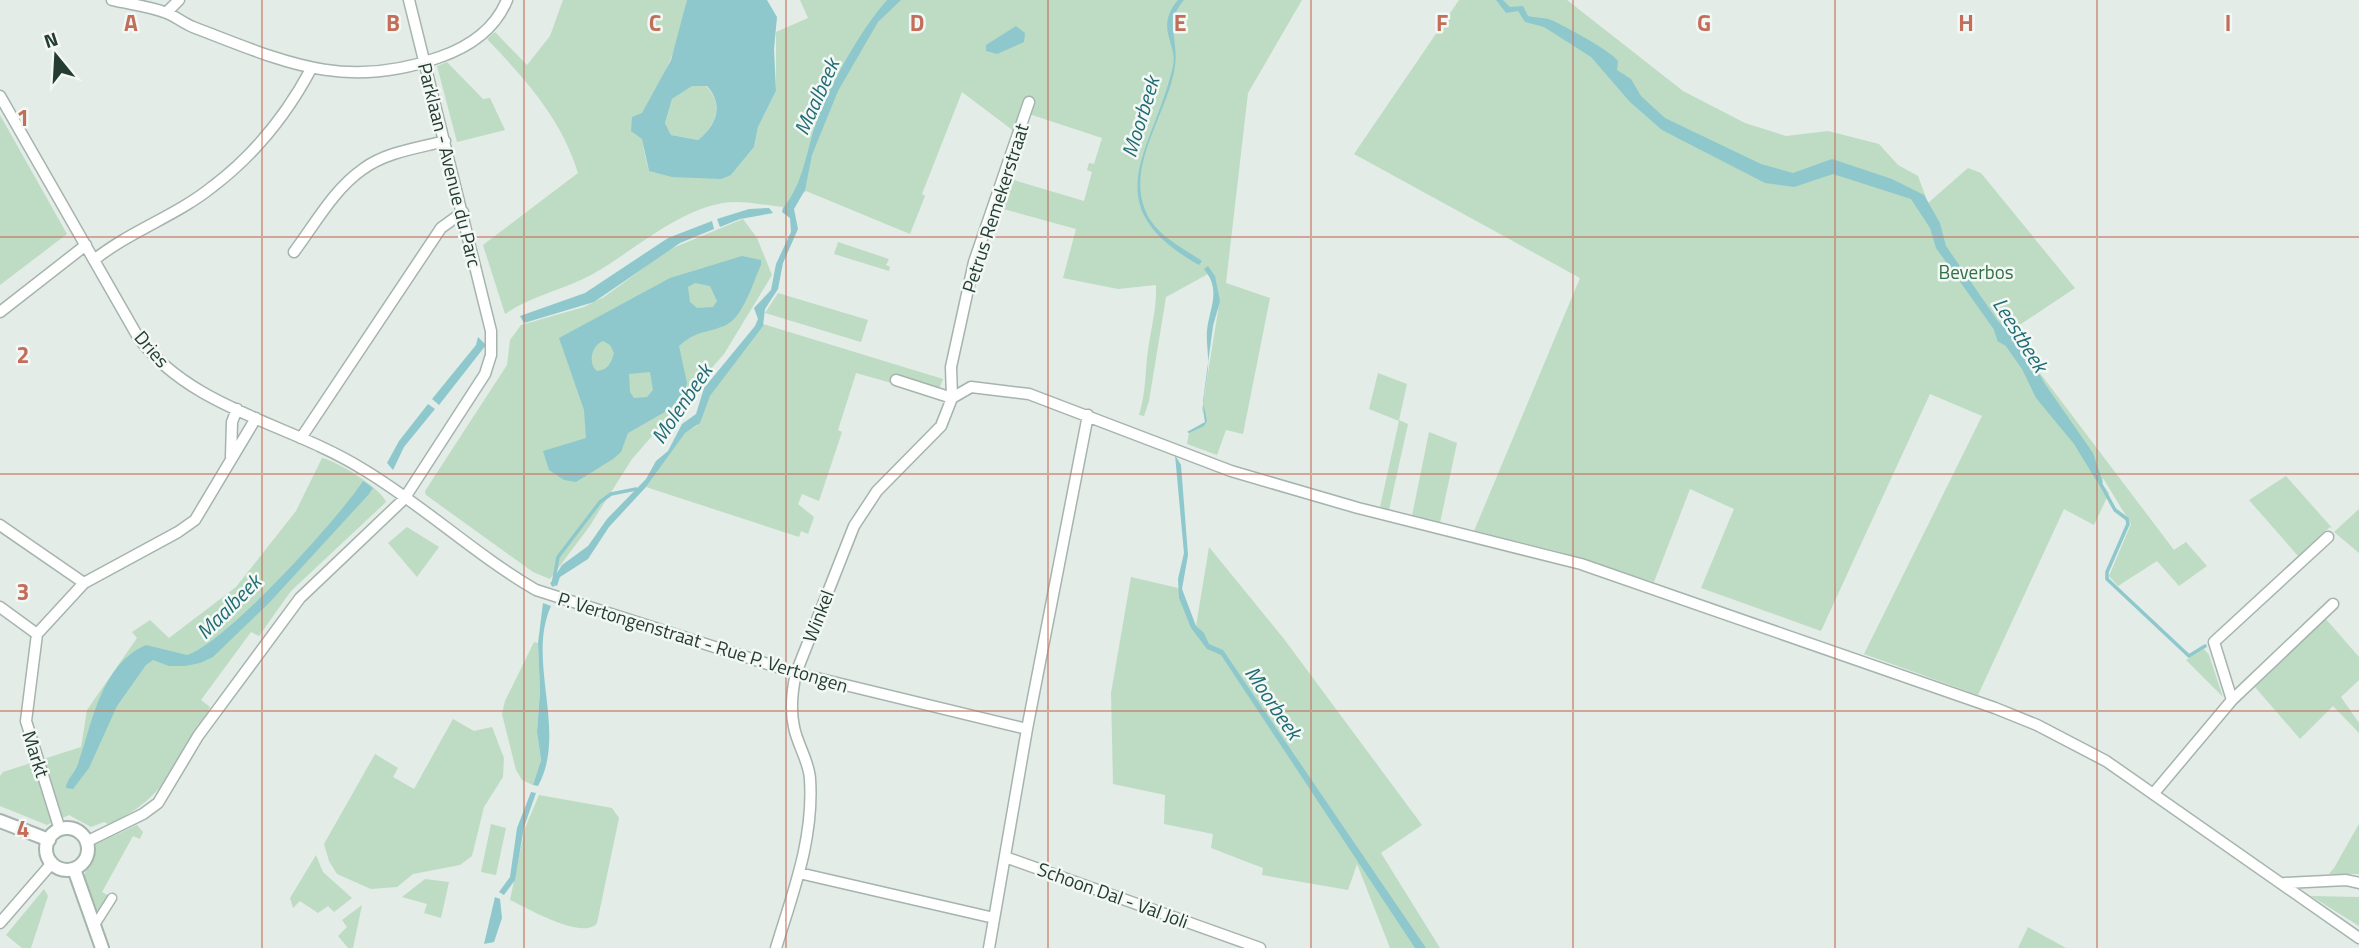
<svg xmlns="http://www.w3.org/2000/svg" width="2359" height="948" font-family="'Titillium Web',sans-serif">
<style>
.green{fill:#bddcc3}
.water{fill:#8ec8cd;fill-rule:evenodd}
.lines{fill:none;stroke-linecap:round;stroke-linejoin:round}
.stream{stroke:#8ec8cd;stroke-width:3.5}
.pedestrian-casing{stroke:#a6b4ae;stroke-width:11}
.minor-casing{stroke:#a6b4ae;stroke-width:13}
.tertiary-casing{stroke:#a6b4ae;stroke-width:16}
.pedestrian{stroke:#fff;stroke-width:8}
.minor{stroke:#fff;stroke-width:10}
.tertiary{stroke:#fff;stroke-width:12}
.grid{fill:none;stroke:#c26e5a;stroke-width:2;stroke-opacity:0.55}
.labels{text-anchor:middle;stroke-width:5;stroke-linejoin:round;paint-order:stroke}
.street-label{font-size:19px;fill:#243c34;stroke:#f3f8f5}
.park-label{font-size:19px;fill:#307045;stroke:#f3f8f5}
.water-label{font-size:21px;font-style:italic;fill:#216c74;stroke:#f3f8f5}
.grid-label{font-size:23px;text-anchor:middle;font-weight:bold;fill:#c26e5a;stroke:#f3f8f5;stroke-width:5;stroke-linejoin:round;paint-order:stroke}
</style>
<rect width="100%" height="100%" fill="#e3ece7"/>
<path class="green" d="M563,0H687C683,19 679,40 671,58C649,110 632,109 649,171C677,178 703,178 731,175L754,147L758,127L776,91V32L808,18L800,0H1302L1248,93L1226,283L1270,298L1243,434L1226,430L1217,455L1187,444L1189,433L1207,421L1202,410L1218,311L1215,278L1208,274L1166,297L1149,401L1144,416L1139,415C1146,393 1145,372 1148,350C1151,328 1157,308 1156,285L1118,289L1063,278L1076,229L996,207L1007,178L1084,201L1092,172L1087,170L1089,163L1094,164L1102,138L1029,114L1015,132L962,92L922,194L925,196L910,234L806,191L784,207C769,206 752,202 736,202C686,202 634,251 593,274C564,290 532,295 505,314L483,245L578,173C561,118 526,80 487,39L495,32L527,65L550,36Z
M1459,0H1567L1683,91L1745,123L1786,136L1828,131L1879,144L1898,165L1918,176L1928,203L1968,168L1981,173L2075,288L2009,332L2174,550L2186,542L2207,566L2179,586L2157,561L2118,586L2109,576L2131,524L2103,478L2102,484L2109,493L2094,525L2064,509L1978,695L1864,654L1982,416L1930,394L1821,631L1701,588L1734,509L1690,489L1654,582L1557,551L1474,531L1580,278L1354,154Z
M447,62L483,99L490,98L505,130L457,142L437,66Z
M691,86H706C724,105 717,124 698,140L671,135L665,123L672,99Z
M0,115L67,234L0,285Z
M743,219L757,238L772,275L724,354L632,459L589,527L550,579L533,572L426,495L425,491L507,365L510,340L521,325L584,307L604,297L668,250Z
M838,242L889,259L886,265L890,267L889,271L834,254Z
M778,293L868,320L861,342L765,313Z
M763,324L943,379L939,389L895,384L856,373L838,430L842,432L819,501L802,494L798,504L814,517L808,534L801,531L799,537L646,487L684,433L697,426L710,396Z
M1378,373L1407,384L1399,420L1408,424L1389,510L1380,507L1399,421L1369,409Z
M1429,432L1457,443L1440,523L1412,516Z
M322,458C337,461 381,488 386,502L291,591L259,636L251,632L201,700L210,707L207,713C177,762 164,801 108,824L104,822L91,827L69,815L47,825L0,806V776L3,772L81,747L87,710L137,638L132,632L150,620L169,638L236,587L296,511Z
M2286,476L2333,529L2330,527L2298,556L2249,500Z
M2359,509V553L2334,532Z
M407,527L439,547L417,577L388,543Z
M1209,547L1284,639L1422,825L1381,853L1440,948H1390L1357,864L1348,890L1262,875L1263,868L1211,848L1213,834L1164,824L1165,795L1113,784L1111,693L1131,577L1178,588L1195,632Z
M2325,618L2359,657V680L2341,697L2359,723V733L2333,706L2300,739L2255,687Z
M534,642L538,643L540,690L537,732L541,760L533,785L522,780L516,770L502,714L505,701Z
M2204,649L2209,655L2223,697L2186,660Z
M453,719L474,731L492,727L504,758L503,777L484,807L472,856L460,865L413,874L397,887L371,889L337,874L329,861L324,844L375,754L398,768L393,777L414,789Z
M539,795L612,808L619,818L597,923C584,941 527,908 510,900L525,828Z
M491,824L506,828L496,875L481,872Z
M2359,824V874H2329L2334,868Z
M137,825L143,832L140,839L133,836L102,892L109,896L102,908L97,910L84,875L93,859L96,844Z
M316,855L323,872L352,898L334,912L328,906L318,913L300,901L293,908L290,898Z
M425,879L449,882L441,918L424,913L427,904L402,897Z
M44,889L48,896L31,948H22L6,935Z
M2311,896L2359,897V926Z
M362,905L353,948H348L338,936L347,927L342,920Z
M2028,927L2066,948H2018Z"/>
<path class="water" d="M687,0H767L777,17L774,49L776,91L758,127L754,147L731,175L721,179L672,177L649,171L642,139L631,131L632,117L642,113L671,60ZM692,86H707C724,105 717,125 698,140L671,135L665,123L672,99Z
M887,0H901L878,22L838,91L812,155L805,190L794,209L798,229L783,263L778,289L765,309L763,326L710,396L700,423L685,433L646,487L609,527L588,559L560,577L557,586L550,584L562,565L588,546L607,519L646,479L656,461L668,451L682,424L696,414L704,388L755,326L758,319L754,308L771,290L776,264L791,232L790,218L782,212L783,208C803,185 806,152 816,123C831,83 859,32 887,0Z
M1178,0H1184C1164,22 1179,41 1175,66C1168,116 1119,172 1151,221C1162,238 1186,250 1202,261L1199,265C1091,204 1154,151 1173,66C1178,44 1154,28 1178,0Z
M1496,0H1503L1510,7L1523,6L1528,16C1535,18 1544,17 1551,20C1565,26 1611,51 1618,61L1617,70L1631,79L1641,96L1665,118L1761,164L1793,173L1832,159L1892,179L1924,195L1940,223L1946,246L1998,321L2024,347L2045,384L2093,453L2103,483L2096,480L2074,444L2036,398L2022,369L1936,248L1930,228L1911,199L1833,174L1794,187L1765,183L1662,130L1630,102L1591,57L1544,27L1525,22L1518,11L1506,13Z
M1016,26L1025,33L1024,42L997,54L986,51V45Z
M769,208L773,213L740,219L720,227L717,219L749,209Z
M712,221L714,229L680,243L594,302L524,323L520,316L585,293L668,238Z
M742,256L761,260V265C753,282 743,319 724,326C704,334 697,330 679,346L687,383L685,391L670,409L628,433L621,452L613,459L576,482L564,480L549,470L543,451L586,438L584,410L559,338L670,278ZM695,283L710,286L717,301L713,307L697,308L690,302L688,287ZM603,341L610,345L614,353C611,363 608,370 597,371C587,363 592,345 603,341ZM650,372L653,390L647,397L634,398L630,392L629,374Z
M1208,266L1215,276L1220,301L1213,326L1203,401L1207,421L1204,426L1189,433L1187,432L1205,422C1201,402 1206,389 1208,369C1209,356 1206,343 1207,331C1209,308 1222,291 1204,269Z
M478,337L486,345L439,405L432,399L476,345Z
M428,404L435,409L404,447L393,470L387,463L399,441Z
M1175,455L1181,465L1188,555L1182,589L1196,626L1204,633L1209,644L1223,650L1426,948H1415L1221,655L1207,649L1191,628L1179,598L1178,579L1184,553Z
M363,481L373,488L369,494L269,603L213,657L200,663L185,666H169L153,660L146,665L117,706L89,768L73,789L66,788C66,780 75,773 78,764C92,724 101,664 146,645L187,655C226,643 339,518 363,481Z
M543,603L551,606C526,662 568,731 538,786L533,785L541,760L537,732L540,691L538,643Z
M531,792L536,793L524,827L515,880L504,895L499,892L510,877L517,828Z
M495,897L500,899L502,918L494,942L484,944Z"/>
<g class="lines">
<path class="stream" d="M1996,331L1999,340L2006,344
M2098,479L2115,510L2127,519L2128,524L2107,572V579L2189,656L2205,646
M553,585L558,557L600,502L611,494L636,489"/>
<g class="pedestrian-casing">
<path id="pedestrian" d="M93,928L112,898"/>
</g>
<g class="minor-casing">
<path id="minor" d="M112,0C129,4 147,6 164,12C174,15 183,23 193,27C282,61 344,92 440,57C469,47 495,29 507,0
M167,12L179,0
M0,96L138,337C192,409 288,423 361,468C422,504 474,554 536,590L796,673L1027,729
M294,252C315,224 334,189 363,169C386,152 418,148 445,141
M94,260C130,231 176,216 212,187C253,156 287,114 311,69
M0,312L86,245
M896,380L952,398
M952,398L971,387L1029,394L1231,471L1358,508L1581,564L1995,708L2037,725L2106,761L2359,938
M301,438L441,228L463,212
M231,457L232,422L237,409
M0,525L84,583
M0,607L37,634
M2232,700L2214,642L2328,537
M2154,793L2232,700L2333,604
M60,830L26,721L37,634L84,583L178,532L195,520L256,418
M86,842L143,814L158,803L198,736L300,598L404,499L485,374L491,355V331L409,0
M1005,857L1260,948
M799,873L994,918
M2285,883L2346,880L2359,883
M0,923L52,863
M776,948C793,892 814,839 810,779C809,761 797,744 794,727C790,709 792,691 796,673L854,526L877,491L941,426L952,398L951,367L974,262L1029,102
M989,948L1027,729L1088,415"/>
</g>
<g class="tertiary-casing">
<path id="tertiary" d="M0,821L49,840
M46 849a21 21 0 1 1 42 0a21 21 0 1 1-42 0Z
M74,869L102,948"/>
</g>
<use href="#pedestrian" class="pedestrian"/>
<use href="#minor" class="minor"/>
<use href="#tertiary" class="tertiary"/>
</g>
<path class="grid" d="M262,0V948M524,0V948M786,0V948M1048,0V948M1311,0V948M1573,0V948M1835,0V948M2097,0V948M0,237H2359M0,474H2359M0,711H2359"/>
<g class="labels">
<g class="street-label">
<text transform="translate(450 165) rotate(76)" y="7">Parklaan - Avenue du Parc</text>
<text transform="translate(995 208) rotate(-72)" y="7">Petrus Remekerstraat</text>
<text transform="translate(152 349) rotate(49)" y="7">Dries</text>
<text transform="translate(818 616) rotate(-69)" y="7">Winkel</text>
<text transform="translate(703 642) rotate(17)" y="7">P. Vertongenstraat - Rue P. Vertongen</text>
<text transform="translate(36 754) rotate(72)" y="7">Markt</text>
<text transform="translate(1113 895) rotate(20)" y="7">Schoon Dal - Val Joli</text>
</g>
<g class="park-label">
<text x="1976" y="279">Beverbos</text>
</g>
<g class="water-label">
<text transform="translate(817 97) rotate(-66)" y="7">Maalbeek</text>
<text transform="translate(1141 117) rotate(-73)" y="7">Moorbeek</text>
<text transform="translate(2020 335) rotate(58)" y="7">Leestbeek</text>
<text transform="translate(682 404) rotate(-56)" y="7">Molenbeek</text>
<text transform="translate(229 607) rotate(-45)" y="7">Maalbeek</text>
<text transform="translate(1273 703) rotate(56)" y="7">Moorbeek</text>
</g>
</g>
<g class="grid-label">
<text x="131" y="31">A</text>
<text x="393" y="31">B</text>
<text x="655" y="31">C</text>
<text x="917" y="31">D</text>
<text x="1180" y="31">E</text>
<text x="1442" y="31">F</text>
<text x="1704" y="31">G</text>
<text x="1966" y="31">H</text>
<text x="2228" y="31">I</text>
<text x="23" y="126">1</text>
<text x="23" y="363">2</text>
<text x="23" y="600">3</text>
<text x="23" y="837">4</text>
</g>
<g transform="translate(56 56) rotate(342)" stroke="#f3f8f5" stroke-width="5" paint-order="stroke">
<path d="M0-5L12 26L0 18L-12 26Z" fill="#243c34"/>
<text y="-10" font-size="19" font-weight="bold" text-anchor="middle" fill="#243c34">N</text>
</g>
</svg>
